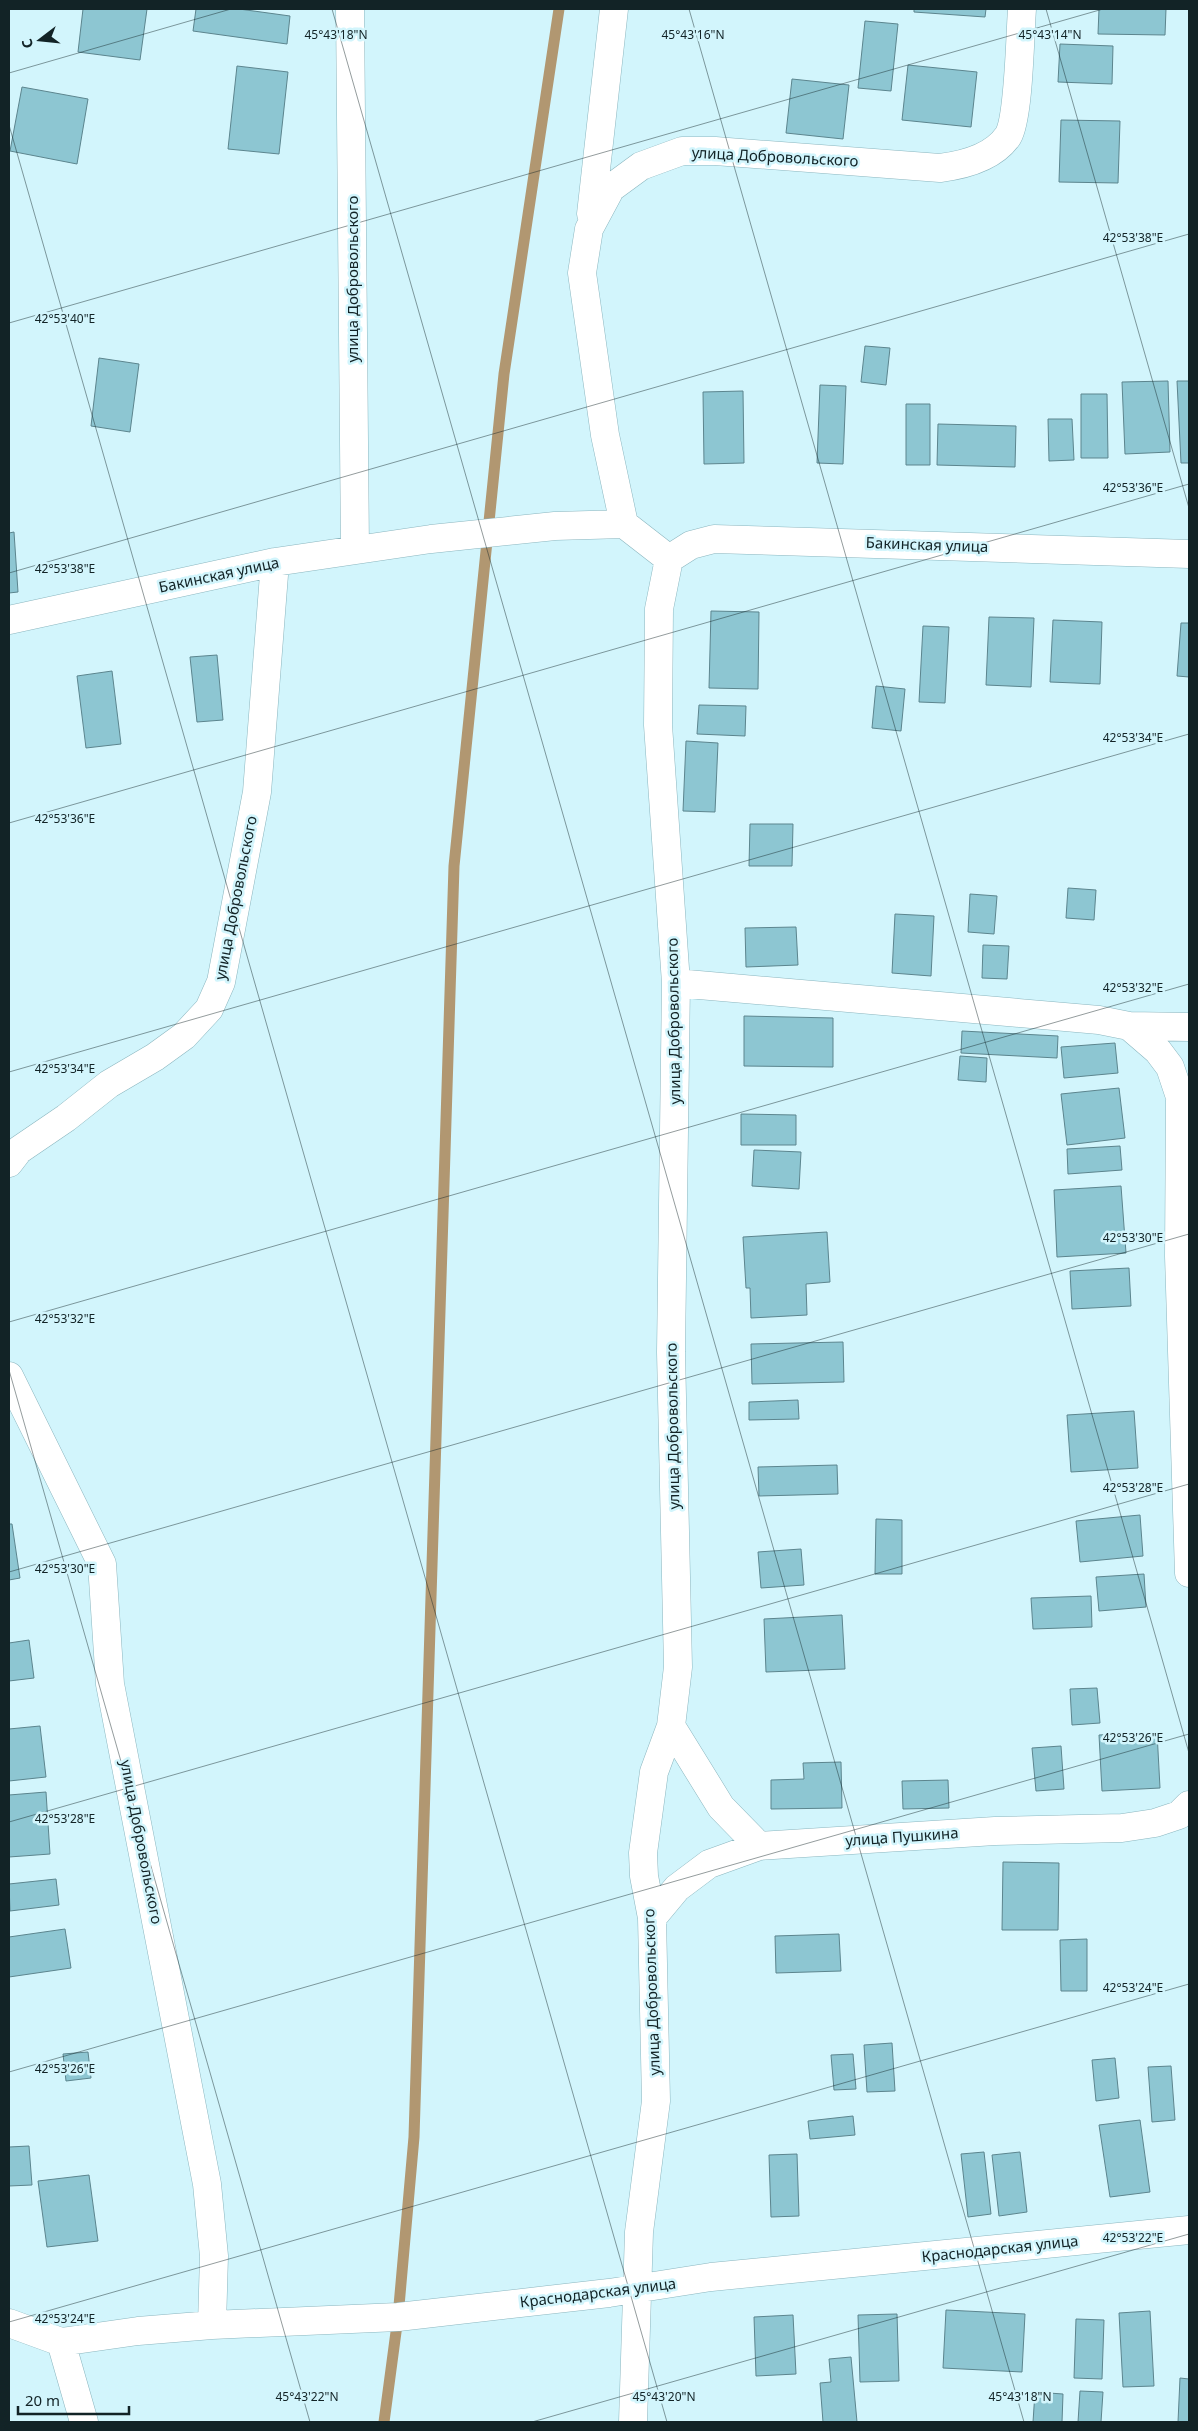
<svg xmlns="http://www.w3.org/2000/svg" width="1198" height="2431" font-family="'Noto Sans',sans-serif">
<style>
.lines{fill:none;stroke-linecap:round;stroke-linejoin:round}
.stream{stroke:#b19771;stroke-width:11}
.building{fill:#8dc6d2;stroke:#5c858e}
.street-casing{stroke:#8bb6bf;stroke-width:29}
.street{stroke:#fff;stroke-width:28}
.ticks{fill:none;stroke:#122326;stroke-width:1;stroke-opacity:0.45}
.labels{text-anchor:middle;stroke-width:5;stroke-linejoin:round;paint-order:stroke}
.street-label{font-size:15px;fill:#122326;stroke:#d2f5fc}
.ticks-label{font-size:12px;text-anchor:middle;fill:#122326;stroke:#d2f5fc;stroke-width:5;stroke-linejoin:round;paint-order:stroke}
</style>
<rect width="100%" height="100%" fill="#d2f5fc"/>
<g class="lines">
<path class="stream" d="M384,2422L398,2317L414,2137L454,866L504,374L559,9"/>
</g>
<path class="building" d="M83,9H147L140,60L78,52Z
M196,9H239L290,16L287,44L193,31Z
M914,9H986L985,17L914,12Z
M1099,9H1166L1165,35L1098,34Z
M865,21L898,24L891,91L858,88Z
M1060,44L1113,46L1112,84L1058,82Z
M908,65L977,72L971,127L902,120Z
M237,66L288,72L279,154L228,149Z
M792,79L849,85L843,139L786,133Z
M22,87L88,99L77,164L10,151Z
M1061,120L1120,121L1118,183L1059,182Z
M865,346L890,348L886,385L861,382Z
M99,358L139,364L130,432L91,426Z
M1168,381L1170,452L1125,454L1122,382Z
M1177,381H1189V463H1181Z
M820,385L846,386L843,464L817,463Z
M743,391L744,463L704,464L703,392Z
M1081,394H1107L1108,458H1081Z
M906,404H930V465H906Z
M1048,419H1072L1074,460L1049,461Z
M938,424L1016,426L1015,467L937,465Z
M14,532L18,592L9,593V533Z
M711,611L759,612L758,689L709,688Z
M989,617L1034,618L1031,687L986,685Z
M1053,620L1102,622L1100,684L1050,682Z
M1181,623H1189V677L1177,676Z
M923,626L949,627L945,703L919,702Z
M217,655L223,720L197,722L190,657Z
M112,671L121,744L86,748L77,676Z
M876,686L905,689L901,731L872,728Z
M699,705L746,706L745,736L697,734Z
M686,741L718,743L715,812L683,811Z
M750,824H793L792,866H749Z
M1068,888L1096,890L1094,920L1066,918Z
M970,894L997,896L994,934L968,932Z
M895,914L934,916L931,976L892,973Z
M796,927L798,965L746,967L745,928Z
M983,945L1009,946L1007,979L982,978Z
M744,1016L833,1018V1067L744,1066Z
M962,1031L1058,1036L1057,1058L961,1053Z
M1115,1043L1118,1073L1064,1078L1061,1047Z
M960,1056L987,1058L986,1082L958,1080Z
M1119,1088L1125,1138L1067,1145L1061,1094Z
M741,1114L796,1115V1145H741Z
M1120,1146L1122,1170L1068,1174L1067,1149Z
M754,1150L801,1152L799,1189L752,1186Z
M1121,1186L1126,1253L1057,1257L1054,1190Z
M827,1232L830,1282L806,1284L807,1315L751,1318L750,1288H746L743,1237Z
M1129,1268L1131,1306L1072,1309L1070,1271Z
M843,1342L844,1382L752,1384L751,1344Z
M798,1400L799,1419L749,1420V1402Z
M1134,1411L1138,1468L1071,1472L1067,1415Z
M837,1465L838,1494L759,1496L758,1467Z
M1140,1515L1143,1556L1080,1562L1076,1521Z
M876,1519L902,1520V1574H875Z
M9,1524H12L20,1578L9,1580Z
M801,1549L804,1585L761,1588L758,1552Z
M1144,1574L1146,1607L1099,1611L1096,1577Z
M1091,1596L1092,1627L1033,1629L1031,1598Z
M842,1615L845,1669L766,1672L764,1619Z
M29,1640L34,1678L9,1681V1643Z
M1097,1688L1100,1723L1072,1725L1070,1689Z
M40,1726L46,1777L9,1781V1729Z
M1157,1732L1160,1788L1102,1791L1099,1735Z
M1061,1746L1064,1789L1036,1791L1032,1748Z
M841,1762L842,1808L771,1809V1780L804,1779L803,1763Z
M948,1780L949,1808L903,1809L902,1781Z
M46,1792L50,1854L9,1857V1795Z
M1003,1862L1059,1863L1058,1930H1002Z
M56,1879L59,1905L10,1911L9,1884Z
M65,1929L71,1968L9,1977V1937Z
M839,1934L841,1971L776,1973L775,1936Z
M1087,1939V1991H1061L1060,1940Z
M892,2043L895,2091L867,2092L864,2045Z
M88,2052L91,2078L66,2081L63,2054Z
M853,2054L856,2089L834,2090L831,2055Z
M1115,2058L1119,2098L1096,2101L1092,2060Z
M1171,2066L1175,2120L1152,2122L1148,2067Z
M853,2116L855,2135L810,2139L808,2121Z
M1140,2120L1150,2192L1110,2197L1099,2125Z
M29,2146L32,2185L9,2186V2147Z
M984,2152L991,2214L968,2217L961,2154Z
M1020,2152L1027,2212L999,2216L992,2155Z
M797,2154L799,2216L771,2217L769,2155Z
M89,2175L98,2241L47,2247L38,2181Z
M946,2310L1025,2314L1022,2372L943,2368Z
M1150,2311L1154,2386L1123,2387L1119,2313Z
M897,2314L899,2381L860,2382L858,2315Z
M793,2315L796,2374L756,2376L754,2317Z
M1076,2319L1104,2320L1102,2379L1074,2378Z
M851,2357L857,2422H823L820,2383L831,2382L829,2359Z
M1180,2378L1189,2379V2422H1178Z
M1080,2391L1103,2392L1101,2422H1078Z
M1035,2392L1063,2394L1062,2422H1033Z"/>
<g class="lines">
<g class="street-casing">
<path id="street" d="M350,9L355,550
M591,214L614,9
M624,524L605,435L582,273L589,229L611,188L641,166L682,151H715L940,168C964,165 993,158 1008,136C1019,118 1020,34 1022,9
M669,559L691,545L714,539L1189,554
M9,620L275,562L431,539L555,526L624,524L669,559
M676,983L1099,1020L1129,1026L1189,1027
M1129,1026L1158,1051L1170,1067L1180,1097L1179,1256L1189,1573
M9,1163L19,1150L66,1118L109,1084L155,1057L184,1036L209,1009L221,982L257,792L275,562
M9,1376L102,1564L110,1684L207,2184L214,2256L212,2325
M671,1726L721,1807L759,1846L995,1831L1122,1828L1155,1823L1179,1815L1189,1805
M652,1918L677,1888L709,1864L759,1846
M9,2323L61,2342L138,2331L212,2325L398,2317L609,2293L711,2277L1189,2230
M61,2342L84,2422
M633,2422L639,2232L656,2101L652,1918L644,1876L643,1853L654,1772L671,1726L678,1667L671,1352L676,983L658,725L659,609L669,559"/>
</g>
<use href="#street" class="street"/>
</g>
<path class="ticks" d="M332,9L1024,2422M689,9L1189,1753M1046,9L1189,508M9,73L231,9M9,125L667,2422M9,323L1103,9M9,573L1189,234M9,823L1189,484M9,1072L1189,734M9,1322L1189,984M9,1370L310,2422M9,1572L1189,1234M9,1822L1189,1484M9,2072L1189,1734M9,2322L1189,1984M532,2422L1189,2234"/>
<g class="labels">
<g class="street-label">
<text transform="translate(775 157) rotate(3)" y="5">улица Добровольского</text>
<text transform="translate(353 279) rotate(-90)" y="5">улица Добровольского</text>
<text transform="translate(927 545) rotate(2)" y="5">Бакинская улица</text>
<text transform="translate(219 575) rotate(-12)" y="5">Бакинская улица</text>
<text transform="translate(236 898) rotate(-79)" y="5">улица Добровольского</text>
<text transform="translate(674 1021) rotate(-91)" y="5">улица Добровольского</text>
<text transform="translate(673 1426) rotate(-91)" y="5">улица Добровольского</text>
<text transform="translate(902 1837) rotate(-4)" y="5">улица Пушкина</text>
<text transform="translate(141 1842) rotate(79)" y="5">улица Добровольского</text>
<text transform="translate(652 1992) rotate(-92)" y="5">улица Добровольского</text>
<text transform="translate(1000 2249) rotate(-6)" y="5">Краснодарская улица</text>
<text transform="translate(598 2293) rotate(-7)" y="5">Краснодарская улица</text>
</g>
</g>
<g class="ticks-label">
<text x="336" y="39">45°43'18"N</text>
<text x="693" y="39">45°43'16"N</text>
<text x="1050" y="39">45°43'14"N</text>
<text x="1133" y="242">42°53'38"E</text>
<text x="65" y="323">42°53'40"E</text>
<text x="1133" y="492">42°53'36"E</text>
<text x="65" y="573">42°53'38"E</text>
<text x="1133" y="742">42°53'34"E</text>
<text x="65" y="823">42°53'36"E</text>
<text x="1133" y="992">42°53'32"E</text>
<text x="65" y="1073">42°53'34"E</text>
<text x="1133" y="1242">42°53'30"E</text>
<text x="65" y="1323">42°53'32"E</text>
<text x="1133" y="1492">42°53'28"E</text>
<text x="65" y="1573">42°53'30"E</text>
<text x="1133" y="1742">42°53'26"E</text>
<text x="65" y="1823">42°53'28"E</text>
<text x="1133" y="1992">42°53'24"E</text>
<text x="65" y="2073">42°53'26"E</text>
<text x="1133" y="2242">42°53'22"E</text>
<text x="65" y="2323">42°53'24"E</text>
<text x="307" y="2401">45°43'22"N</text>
<text x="664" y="2401">45°43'20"N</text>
<text x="1020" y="2401">45°43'18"N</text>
</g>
<rect width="1198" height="2431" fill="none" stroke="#122326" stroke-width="20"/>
<g transform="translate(40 40) rotate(254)" stroke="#d2f5fc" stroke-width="4" paint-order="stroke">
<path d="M0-4L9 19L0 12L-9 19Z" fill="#122326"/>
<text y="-8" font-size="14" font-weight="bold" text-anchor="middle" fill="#122326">С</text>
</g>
<path d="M18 2406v8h111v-8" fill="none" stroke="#122326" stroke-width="2.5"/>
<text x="25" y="2406" font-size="15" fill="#122326" stroke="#d2f5fc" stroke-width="4" paint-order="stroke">20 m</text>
</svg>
